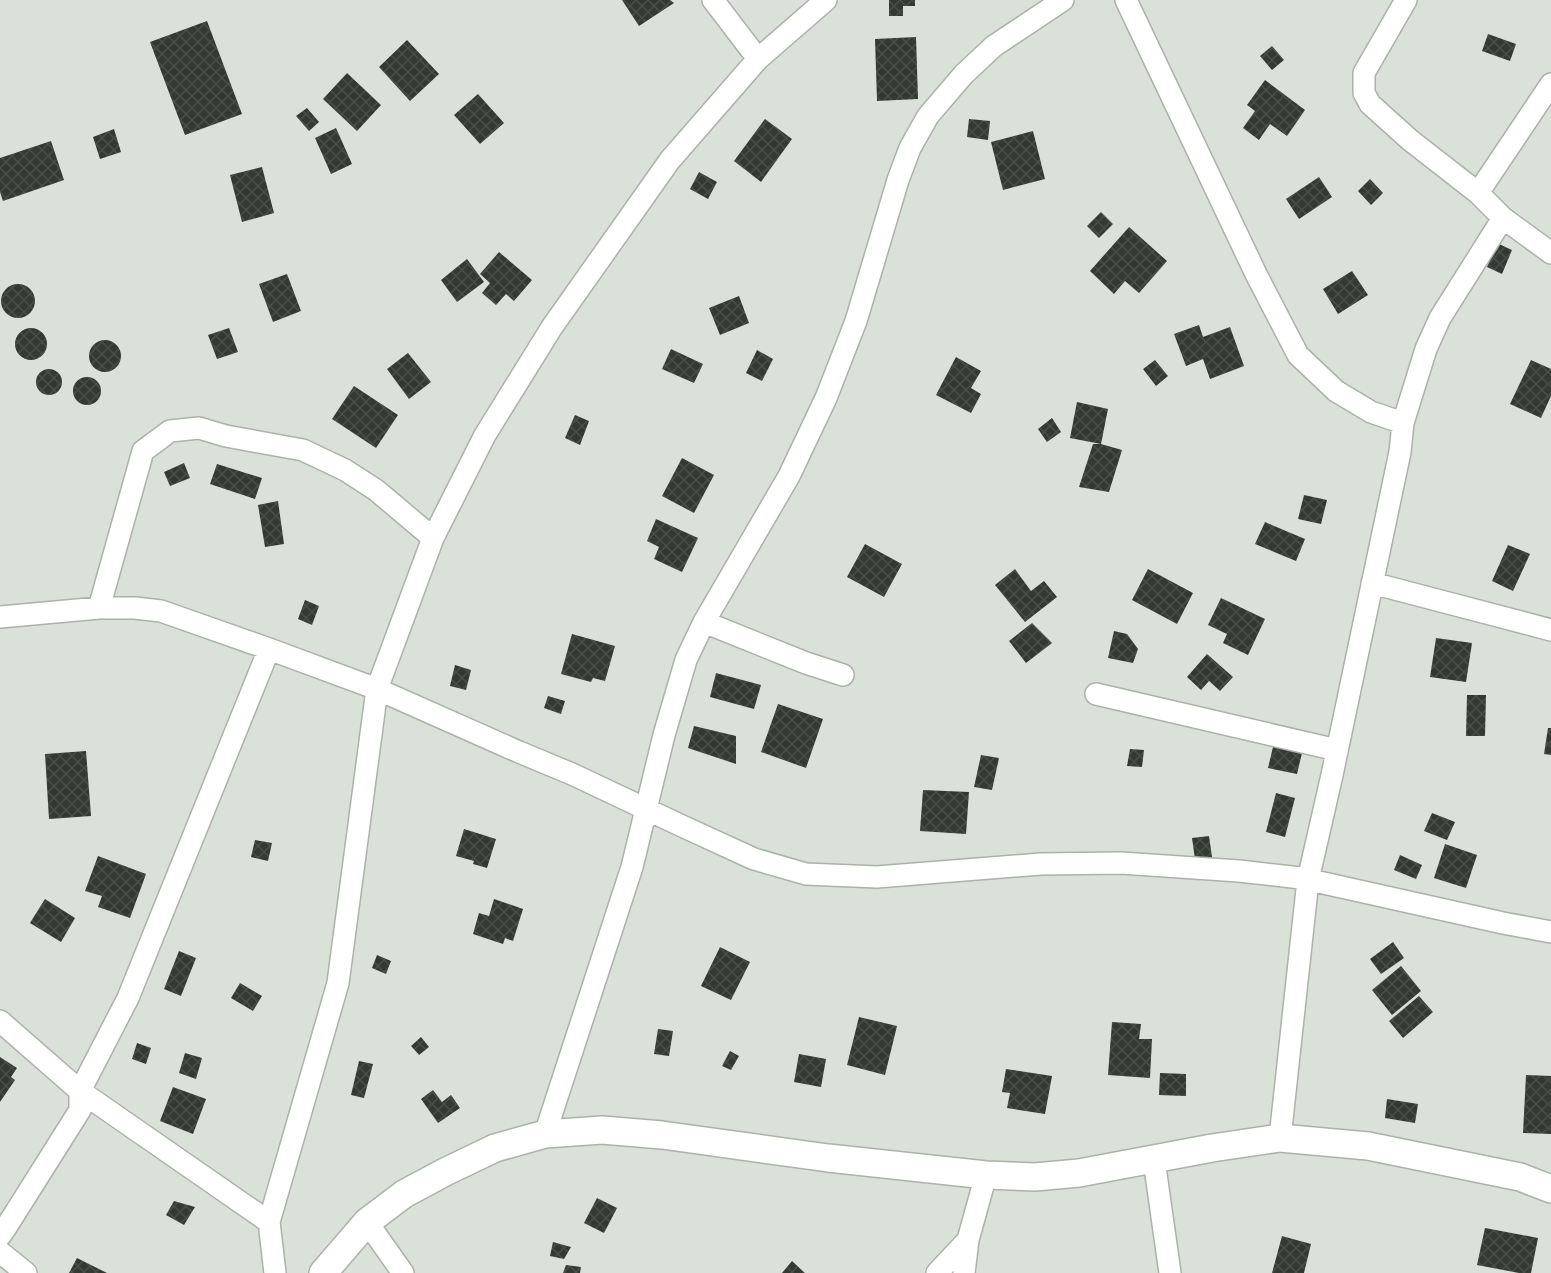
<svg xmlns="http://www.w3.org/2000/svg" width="1551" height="1273" font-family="'Space Grotesk',sans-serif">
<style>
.building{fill:url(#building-cross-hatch)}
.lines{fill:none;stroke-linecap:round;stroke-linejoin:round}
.minor-casing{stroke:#aab2a9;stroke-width:24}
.tertiary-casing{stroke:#aab2a9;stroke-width:30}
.minor{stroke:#fff;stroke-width:21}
.tertiary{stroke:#fff;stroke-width:27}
</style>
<defs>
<pattern id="building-cross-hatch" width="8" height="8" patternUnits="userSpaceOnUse" patternTransform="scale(1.5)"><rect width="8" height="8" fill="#333a33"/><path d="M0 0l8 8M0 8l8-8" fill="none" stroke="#484e48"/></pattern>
</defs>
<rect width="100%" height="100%" fill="#d9e1d8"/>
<path class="building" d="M622,0H670L674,3L639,26Z
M889,0H915V6H903V16H889Z
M207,21L242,114L185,135L150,42Z
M1488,34L1516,44L1510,61L1482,51Z
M916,37L918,99L877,101L875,39Z
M407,40L439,74L410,101L379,67Z
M1272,46L1284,60L1272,70L1260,56Z
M347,73L381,105L357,131L323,99Z
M1265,80L1305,110L1287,136L1270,124L1259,140L1243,128L1255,111L1247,105Z
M478,94L504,123L480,144L454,115Z
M307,108L319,122L309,131L296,116Z
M765,119L792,139L761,182L734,161Z
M969,119L990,121L988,140L967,137Z
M336,128L352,164L331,174L315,138Z
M114,129L121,152L100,159L93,137Z
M1033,131L1045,179L1003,190L991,142Z
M51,141L64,180L3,201L0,192V158Z
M262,167L274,213L242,222L230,175Z
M699,172L717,182L708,199L690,189Z
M1319,177L1332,197L1299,219L1286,199Z
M1370,179L1383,193L1371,205L1358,191Z
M1101,212L1113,224L1099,238L1087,226Z
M1129,227L1167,261L1139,293L1125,281L1114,294L1090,271Z
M1497,243L1512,250L1502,274L1487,267Z
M499,252L532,280L514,301L506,294L496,305L482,293L490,283L480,274Z
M467,259L484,282L457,302L441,280Z
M1352,271L1368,295L1338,314L1323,289Z
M287,274L301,311L273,322L259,284Z
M1 301a17 17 0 1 1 34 0a17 17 0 1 1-34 0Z
M739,296L749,323L720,335L709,308Z
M1199,325L1203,337L1230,327L1244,366L1210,379L1203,359L1186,366L1174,334Z
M15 344a16 16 0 1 1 32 0a16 16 0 1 1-32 0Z
M229,328L238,352L217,359L208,335Z
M89 356a16 16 0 1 1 32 0a16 16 0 1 1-32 0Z
M671,349L703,364L694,383L662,369Z
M757,350L773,359L762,381L746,373Z
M408,353L431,382L409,399L387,369Z
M956,357L981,371L971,388L981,394L971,413L936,395Z
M1155,360L1168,376L1156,386L1143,369Z
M1531,360L1551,369V396L1541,418L1510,404Z
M36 382a13 13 0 1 1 26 0a13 13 0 1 1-26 0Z
M73 391a14 14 0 1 1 28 0a14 14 0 1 1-28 0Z
M354,386L398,415L376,448L332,419Z
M1077,402L1108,409L1101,444L1070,438Z
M575,415L589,421L580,445L565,438Z
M1052,418L1061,432L1047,442L1038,429Z
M1093,444H1101L1122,450L1109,492L1079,487Z
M682,458L714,475L694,513L662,496Z
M184,463L190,478L170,486L164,472Z
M217,464L262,478L255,499L210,484Z
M1304,495L1327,500L1321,524L1298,519Z
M278,501L284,544L265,547L258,505Z
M656,519L698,538L682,572L654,559L659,547L647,541Z
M1265,522L1305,539L1296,561L1255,544Z
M865,544L902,564L884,597L847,577Z
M1508,545L1530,554L1513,591L1492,581Z
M1015,569L1031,591L1044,581L1057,597L1025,622L995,585Z
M1148,569L1193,593L1177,624L1132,600Z
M1221,598L1265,619L1248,655L1223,643L1227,634L1208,625Z
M305,600L319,606L312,625L298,619Z
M1032,623L1052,643L1026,663L1009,641Z
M1114,631L1127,634L1138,649L1133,663L1108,658Z
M572,634L615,646L605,681L593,678L591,682L561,674Z
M1436,638L1472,643L1466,682L1430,677Z
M1207,654L1233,677L1220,691L1209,681L1201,690L1187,677Z
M455,665L471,670L466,690L450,686Z
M716,673L761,685L754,709L710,697Z
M1467,695H1486L1485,736H1466Z
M548,696L565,701L561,714L544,708Z
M778,704L823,719L806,768L761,752Z
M694,726L736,736V764L688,748Z
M1548,728H1551V755L1544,754Z
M1273,747L1302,753L1297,774L1268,768Z
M1130,749L1144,750L1142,767L1127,766Z
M86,751L91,816L49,819L45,754Z
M981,755L999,758L992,790L974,787Z
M923,790L969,792L966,834L920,831Z
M1276,793L1295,798L1285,837L1266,832Z
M1432,813L1455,822L1447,840L1424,831Z
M464,829L496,839L487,868L473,864L474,861L456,856Z
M1209,836L1212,857L1195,859L1192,838Z
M255,840L272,843L268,861L251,857Z
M1445,844L1477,855L1466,888L1434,878Z
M1400,855L1422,865L1416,879L1394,870Z
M98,856L146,874L130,918L98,907L102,896L85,891Z
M45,899L75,918L61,942L30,923Z
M494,899L523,909L513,941L505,938L503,944L473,934L479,913L489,916Z
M1393,942L1404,958L1381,974L1370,959Z
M720,947L750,962L731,1000L701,986Z
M179,951L196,958L181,996L164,989Z
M377,955L391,961L386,974L372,968Z
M1401,966L1421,991L1392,1015L1372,990Z
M240,983L262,996L253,1011L231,998Z
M1419,996L1433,1012L1403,1038L1389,1021Z
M859,1017L897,1026L885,1075L847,1065Z
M1112,1022L1141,1024L1139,1039H1152L1150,1078L1108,1075Z
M658,1029L673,1031L669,1056L654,1054Z
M421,1037L429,1047L419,1055L411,1046Z
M137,1043L151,1048L146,1064L132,1059Z
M730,1051L739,1056L731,1070L722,1066Z
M185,1053L202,1058L196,1079L179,1073Z
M799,1054L826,1059L821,1087L794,1082Z
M0,1057L17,1068L11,1077L15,1080L0,1102Z
M359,1061L373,1064L364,1098L351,1095Z
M1006,1069L1052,1076L1045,1114L1007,1108L1010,1093L1002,1092Z
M1160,1073L1186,1074V1096L1159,1095Z
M1526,1075L1551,1076V1134L1523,1133Z
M173,1087L206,1099L193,1134L160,1121Z
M433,1090L442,1102L451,1095L460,1108L438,1123L421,1099Z
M1387,1099L1418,1104L1415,1123L1385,1118Z
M597,1198L617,1208L604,1233L584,1223Z
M174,1201L195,1207L184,1225L166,1215Z
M1485,1228L1538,1238L1531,1273H1519L1477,1265Z
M1282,1236L1311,1244L1304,1273H1272Z
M553,1242L571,1247L564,1259L550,1256Z
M77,1258L107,1273H69Z
M792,1261L805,1273H782Z
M566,1265L581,1267L580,1273H563Z"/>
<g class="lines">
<g class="minor-casing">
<path id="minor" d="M713,0L758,59
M1126,0L1256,274L1298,355L1336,391L1371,412L1403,423L1400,452L1332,775L1308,880L1280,1138
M1406,0L1364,73V93L1370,104L1410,140L1478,193L1503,218L1551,253
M1478,193L1551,84
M1403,423L1426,349L1440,318L1503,218
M1372,583L1551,630
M99,608L143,451L170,431L199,428L226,436L303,450L345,470L376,490L433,538
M0,617L99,608H135L161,611L269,649L377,689L519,752L572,774L682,826L754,859L806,874L877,877L1041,864L1121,863L1239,871L1301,878L1503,923L1551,932
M704,622L806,663L843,675
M1096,694L1337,750
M0,1021L80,1091L269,1222
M545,1134L632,867L664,735L686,660L704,622L789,476L826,398L856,321L898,180L910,148L928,116L964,74L994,46L1063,0
M1154,1160L1170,1273
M367,1222L403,1273
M0,1236L5,1229L80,1110V1091L128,998L269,649
M0,1252L26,1273
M275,1273L269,1222L338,983L377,689L433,538L485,435L552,327L670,160L758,59L826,0
M937,1273L968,1240
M964,1273L968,1240L986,1175"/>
</g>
<g class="tertiary-casing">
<path id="tertiary" d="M323,1273L367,1222L404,1194L445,1172L495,1148L545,1134L602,1130L662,1135L828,1158L986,1175L1035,1177L1079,1173L1212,1148L1280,1138L1368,1146L1520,1177L1551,1189"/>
</g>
<use href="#minor" class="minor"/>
<use href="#tertiary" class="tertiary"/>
</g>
</svg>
